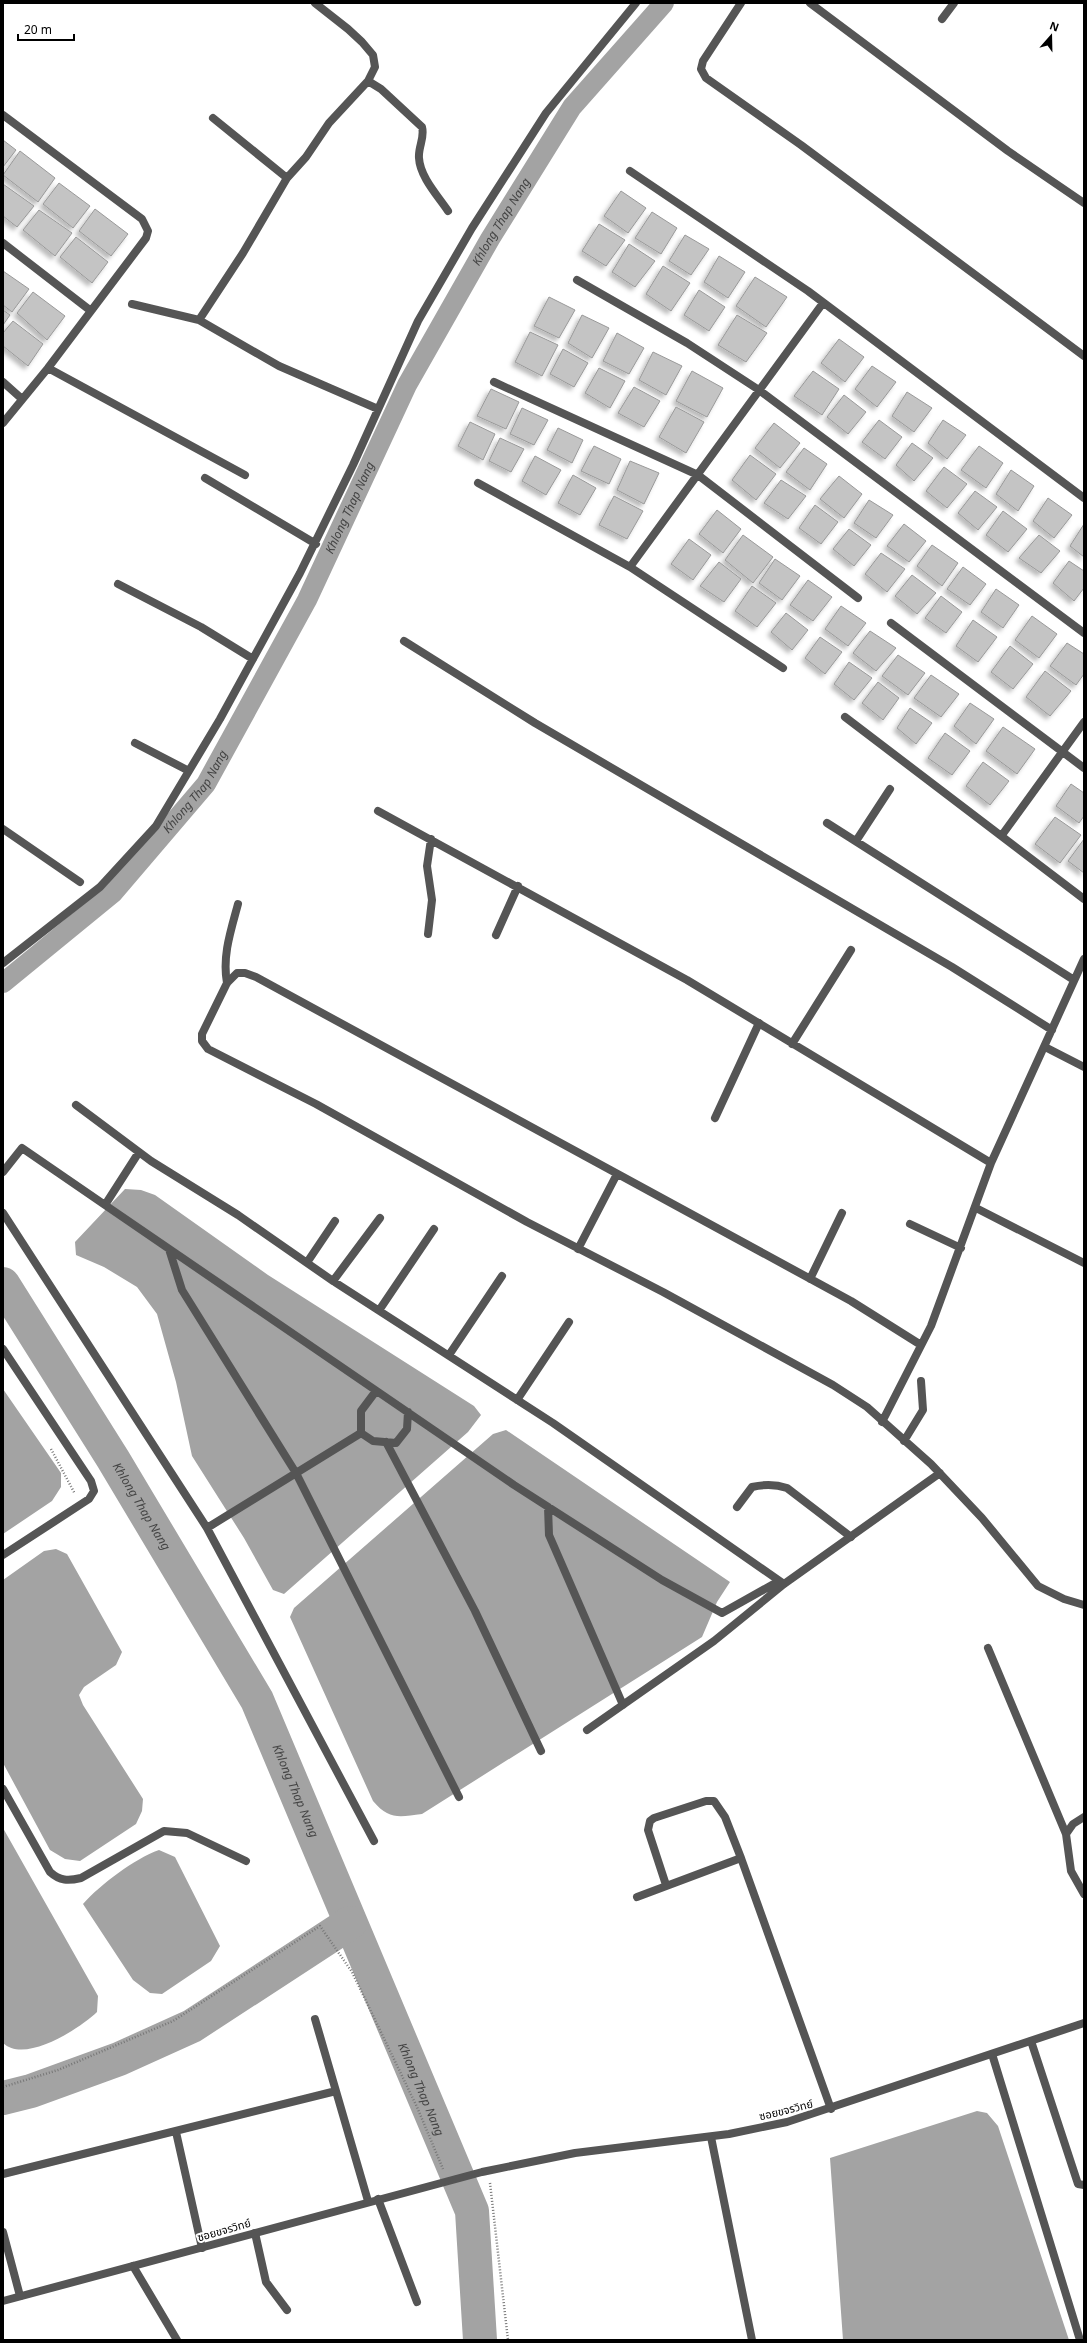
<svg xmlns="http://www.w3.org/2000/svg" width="1087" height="2343" font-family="'Noto Sans','Noto Sans Thai',sans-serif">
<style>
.water{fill:#a3a3a3}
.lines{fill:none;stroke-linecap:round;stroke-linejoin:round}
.canal{stroke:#a3a3a3;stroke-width:20}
.river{stroke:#a3a3a3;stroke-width:34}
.building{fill:#c4c4c4;stroke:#999;filter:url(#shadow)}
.path{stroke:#777;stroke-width:2.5;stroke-dasharray:1 2;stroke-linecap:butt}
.service{stroke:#555;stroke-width:8}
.minor{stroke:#555;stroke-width:8}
.tertiary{stroke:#555;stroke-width:8}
.labels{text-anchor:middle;stroke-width:4;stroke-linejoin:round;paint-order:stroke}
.street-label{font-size:11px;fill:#000;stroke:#fff}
.water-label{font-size:12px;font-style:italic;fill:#444;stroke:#fff}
</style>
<defs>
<filter id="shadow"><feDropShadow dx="-3.5" dy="3.5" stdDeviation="2" flood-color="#0004"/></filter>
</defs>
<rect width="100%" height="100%" fill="#fff"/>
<path class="water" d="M125,1189L141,1190L155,1195L268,1275L474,1406L481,1415L468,1432L284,1594L273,1590L244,1538L192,1456L176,1382L157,1314L137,1287L104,1267L76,1255L75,1242Z
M3,1389L61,1473V1487L52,1501L3,1534Z
M506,1430L730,1582L717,1602L702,1637L422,1814C399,1817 389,1820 373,1801L290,1617L294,1608L493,1434Z
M56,1549L67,1554L122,1652L116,1665L84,1687L79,1695L83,1705L143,1799L142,1811L136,1824L80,1861L65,1859L50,1850L3,1763V1580L44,1551Z
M3,1828L98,1996L97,2012C79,2029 25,2064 3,2043Z
M159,1850L175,1857L220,1946L211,1961L162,1994L150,1993L133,1980L83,1904C101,1884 134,1859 159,1850Z
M977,2111L987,2113L998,2126L1069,2340H843L830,2158Z"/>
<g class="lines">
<path class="canal" id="s1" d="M3,983L113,893L206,784L307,600L407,385L490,239L572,107L664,3"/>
<g class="river">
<path id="s2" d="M3,1284L113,1459L257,1700L472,2211L480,2340"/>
<path d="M3,2098L31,2091L119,2059L192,2026L350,1923"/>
</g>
</g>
<path class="building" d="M3,140L16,150L3,167Z
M20,151L55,178L38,202L3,175Z
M59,183L90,206L73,228L43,204Z
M3,184L34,206L17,227L3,216Z
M621,191L646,208L628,233L604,216Z
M95,209L128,234L111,256L79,231Z
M39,210L72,233L55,256L23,230Z
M652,212L677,228L661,254L635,238Z
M599,224L625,240L606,266L582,251Z
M685,235L709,249L691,275L669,261Z
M76,237L108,262L92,283L60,257Z
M629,244L655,261L635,287L612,272Z
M719,256L745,272L728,298L704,282Z
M663,266L690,283L671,311L646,294Z
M3,271L29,289L12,312L3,305Z
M755,277L787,297L766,327L736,306Z
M699,290L725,307L709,331L684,315Z
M33,292L65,316L47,340L17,313Z
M549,297L575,310L559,338L534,326Z
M3,310L10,315L3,325Z
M582,315L609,328L592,358L568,343Z
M737,315L767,333L746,362L718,345Z
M13,321L43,344L28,366L3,346V333Z
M530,332L558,345L542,376L515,362Z
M617,333L644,348L629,374L603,361Z
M839,339L864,357L845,382L821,363Z
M563,349L588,363L574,387L550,374Z
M653,352L682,366L666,395L639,380Z
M872,366L896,382L877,407L855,389Z
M599,368L625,381L610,408L585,393Z
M692,371L723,388L707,417L676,401Z
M813,371L839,389L822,415L794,396Z
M634,387L660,401L644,427L618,413Z
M491,389L519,402L506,429L477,416Z
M907,392L932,408L914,432L892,416Z
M844,395L866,412L848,434L827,417Z
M676,407L704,422L686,453L659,437Z
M522,408L548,420L534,445L510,434Z
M879,420L902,437L885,459L862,442Z
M943,420L966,435L947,459L928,443Z
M470,422L495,434L483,460L458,446Z
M774,423L800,443L780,468L755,448Z
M558,428L583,440L572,463L547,450Z
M500,438L524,449L511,472L489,461Z
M912,443L933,458L914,481L896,465Z
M594,446L621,459L609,484L581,471Z
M979,446L1003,463L986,488L961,470Z
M804,448L827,464L810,490L786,472Z
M750,455L776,474L756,500L732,480Z
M535,456L561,470L546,495L522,481Z
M630,461L659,473L644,504L617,490Z
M944,467L967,484L947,508L926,491Z
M1011,470L1034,486L1018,511L996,494Z
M573,475L596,488L580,515L558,503Z
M839,476L862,494L844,518L820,499Z
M781,480L806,496L788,519L764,503Z
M975,491L997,507L978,530L958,513Z
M614,496L643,511L627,539L599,525Z
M1048,498L1072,515L1054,538L1033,521Z
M869,500L893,515L876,538L854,523Z
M815,505L838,522L821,544L799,528Z
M717,510L741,529L723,553L699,534Z
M1003,511L1027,529L1008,552L986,535Z
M904,524L926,541L909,562L887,546Z
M1084,524V557L1070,546Z
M849,529L871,545L854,566L833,549Z
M743,535L773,557L753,583L725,560Z
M1039,535L1060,551L1041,573L1019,558Z
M689,539L711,555L693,580L671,564Z
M932,545L958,563L942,586L917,566Z
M881,553L905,569L887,592L865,574Z
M775,559L800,576L782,600L759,583Z
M1069,561L1084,571V588L1074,601L1053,583Z
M719,562L741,579L724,602L700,586Z
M963,567L986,584L970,605L947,589Z
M912,575L936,593L917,614L895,596Z
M808,580L832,597L813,621L790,605Z
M752,586L776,603L757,627L735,611Z
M996,589L1019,605L1003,628L981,612Z
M941,596L962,612L946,633L925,618Z
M841,606L866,623L848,646L825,629Z
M786,613L808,630L792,650L771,632Z
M1032,616L1057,634L1039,658L1015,640Z
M973,620L997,637L978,662L956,646Z
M870,631L896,648L876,671L853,653Z
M820,637L842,652L825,674L805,658Z
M1067,643L1084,654V674L1076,685L1050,666Z
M1010,646L1033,664L1013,689L991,672Z
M898,655L925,673L908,695L882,676Z
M849,662L872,678L854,700L834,684Z
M1045,671L1071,691L1050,716L1026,697Z
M931,675L959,694L941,717L914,698Z
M878,682L899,698L883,720L862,703Z
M970,703L994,719L976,744L954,726Z
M910,708L932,723L916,744L897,728Z
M1003,727L1035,749L1017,774L986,751Z
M945,733L970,751L952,775L928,758Z
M983,762L1009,781L990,805L966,786Z
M1071,784L1084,793V816L1079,823L1056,806Z
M1055,817L1081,835L1060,863L1035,844Z
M1084,839V873L1068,861Z"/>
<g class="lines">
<path class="path" d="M51,1449L75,1494
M3,2087L58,2070L173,2021L320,1926L352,1972L417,2107L443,2169
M490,2183L508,2340"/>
<path class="service" d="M942,19L954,3
M1045,1047L1084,1067
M715,1118L759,1023
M976,1208L1084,1263
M737,1507L752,1487C765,1484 775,1484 787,1488L851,1537
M988,1648L1066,1834L1071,1871L1084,1894
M1066,1834L1073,1824L1084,1817
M666,1885L648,1830L650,1821L654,1818L706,1801H714L725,1817L741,1858
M637,1897L741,1858L831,2109
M1031,2041L1078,2184L1084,2185"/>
<path class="minor" d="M741,3L703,61L701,69L706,78L801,145L1084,356
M810,3L1008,151L1084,203
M368,81L381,89L422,127C425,138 418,147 419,158C420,177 438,196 448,211
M3,115L142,219L148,231L146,238L48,368L3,423
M213,118L287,178
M630,171L808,291L1084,498
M3,243L91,311
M577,280L687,343L759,390L1084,633
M132,304L199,320L279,366L378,409
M199,320L243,253L287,178L306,157L329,123L368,81L375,67L373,55L362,42L348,29L315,3
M48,368L245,475
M3,382L22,399
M494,382L698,475L858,598
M205,478L316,544
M478,483L630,567L783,668
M630,567L823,303
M118,584L201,627L253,659
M891,623L1084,768
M404,641L535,723L952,967L1052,1030
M845,717L1084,899
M135,743L189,771
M378,811L687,980L991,1163
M827,823L1074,980
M3,829L80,882
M1002,835L1084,722
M856,841L890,789
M428,934L432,900L427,866L431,839
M496,935L518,886
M3,963L100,887L156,826L220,719L300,573L353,465L418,321L472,228L546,113L636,3
M227,983C222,956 231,930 238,904
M792,1044L851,950
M76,1105L151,1161L238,1215L333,1281L553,1423L784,1584
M139,1152L105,1205L514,1485L662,1580L722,1613L779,1581
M3,1172L22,1148L105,1205
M3,1213L207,1528L374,1841
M910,1224L961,1248
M169,1249L182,1290L296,1473L459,1797
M578,1249L617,1174
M308,1261L335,1221
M810,1279L842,1213
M333,1281L380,1218
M380,1309L434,1229
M921,1345L851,1301L256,977L245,973H237L227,983L202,1034V1041L208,1049L316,1104L527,1222L663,1292L833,1385L867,1407L931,1464L982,1518L1038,1586L1064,1599L1084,1605
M3,1349L91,1481L94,1491L89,1499L3,1555
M449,1355L502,1276
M517,1400L569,1322
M882,1422L931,1326L991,1163L1084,959
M361,1433L373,1441L396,1443L407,1429L408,1412
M904,1441L923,1410L921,1381
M386,1442L475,1611L541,1751
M548,1507L549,1535L623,1705
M207,1528L361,1433V1411L376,1391
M587,1730L714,1641L784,1584L940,1473
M3,1789L50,1872C60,1881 68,1881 81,1878L164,1831L187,1833L246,1861
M315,2019L368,2201
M992,2054L1080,2340
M176,2132L202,2248
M711,2137L752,2340
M3,2174L336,2091
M378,2199L417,2302
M3,2232L20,2296
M255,2233L266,2282L287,2310
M133,2266L177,2340"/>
<path class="tertiary" d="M3,2301L482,2172L575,2153L729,2134L787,2122L1084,2023"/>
</g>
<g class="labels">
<g class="street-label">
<text transform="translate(786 2110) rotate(-14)" y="4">ซอยขจรวิทย์</text>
<text transform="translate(224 2230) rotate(-16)" y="4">ซอยขจรวิทย์</text>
</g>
<g class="water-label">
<text dy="4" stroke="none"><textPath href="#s1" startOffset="921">Khlong Thap Nang</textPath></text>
<text dy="4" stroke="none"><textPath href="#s1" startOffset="597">Khlong Thap Nang</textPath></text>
<text dy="4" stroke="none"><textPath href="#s1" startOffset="273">Khlong Thap Nang</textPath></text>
<text dy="4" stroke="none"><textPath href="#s2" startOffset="262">Khlong Thap Nang</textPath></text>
<text dy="4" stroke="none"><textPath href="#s2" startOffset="586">Khlong Thap Nang</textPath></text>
<text dy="4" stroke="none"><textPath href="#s2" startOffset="910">Khlong Thap Nang</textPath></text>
</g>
</g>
<rect width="1087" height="2343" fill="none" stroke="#000000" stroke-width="8"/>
<g transform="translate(1051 36) rotate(20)" stroke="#ffffff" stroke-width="3" paint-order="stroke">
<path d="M0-3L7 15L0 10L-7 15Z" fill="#000000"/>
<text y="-6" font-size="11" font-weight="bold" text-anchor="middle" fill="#000000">N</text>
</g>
<path d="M18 34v6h56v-6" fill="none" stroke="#000000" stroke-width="2"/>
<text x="24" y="34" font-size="12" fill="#000000" stroke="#ffffff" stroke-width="3" paint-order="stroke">20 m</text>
</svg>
